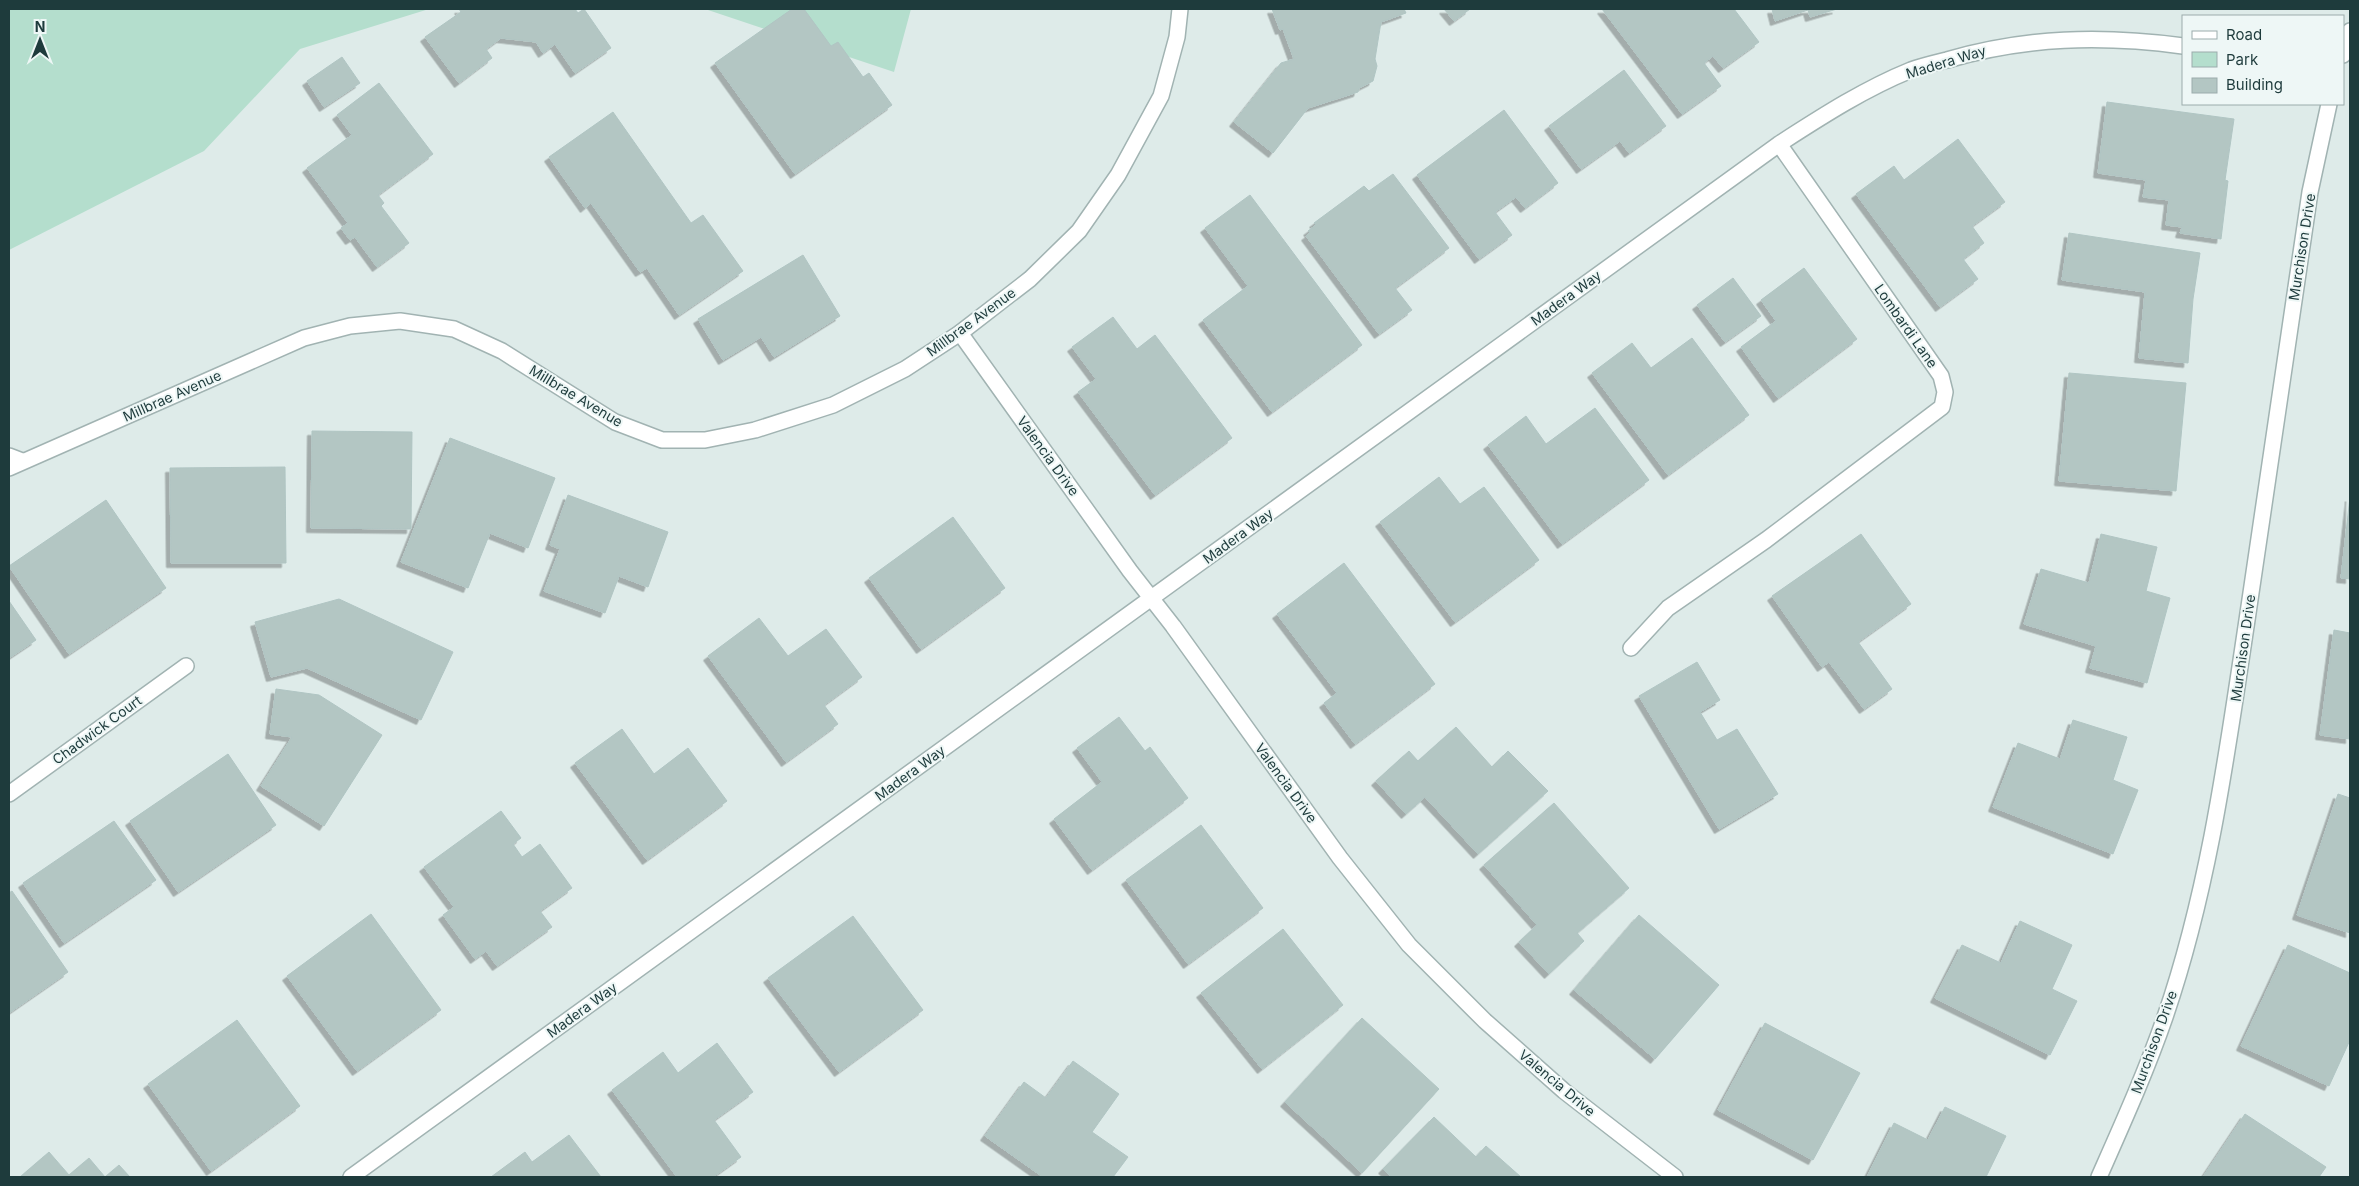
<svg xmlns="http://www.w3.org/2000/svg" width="2359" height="1186" font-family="Inter,sans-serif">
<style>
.green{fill:#b4decd}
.building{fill:#b3c6c3;stroke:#b0c5c3;filter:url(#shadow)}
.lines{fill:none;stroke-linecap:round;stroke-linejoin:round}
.service-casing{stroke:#a1b3b2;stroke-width:18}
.minor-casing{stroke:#a1b3b2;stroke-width:18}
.tertiary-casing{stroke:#a1b3b2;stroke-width:18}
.service{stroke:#fff;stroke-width:15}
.minor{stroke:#fff;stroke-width:15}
.tertiary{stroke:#fff;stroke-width:15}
.labels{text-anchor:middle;stroke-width:4;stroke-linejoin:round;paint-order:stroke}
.street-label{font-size:14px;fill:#1e3b3c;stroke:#eef7f6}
</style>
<defs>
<filter id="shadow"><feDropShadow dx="-4.5" dy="4.5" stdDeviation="0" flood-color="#0004"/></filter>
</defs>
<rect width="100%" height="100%" fill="#deebe9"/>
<path class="green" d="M9,9H429L300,49L204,151L9,250Z
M705,9H911L894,72Z"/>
<path class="building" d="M459,9H575L578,13L584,9L611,48L575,73L555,44L543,53L536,42L501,38L486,49L492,58L459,83L425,37L461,12Z
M792,9H804L831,46L838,42L863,77L869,73L892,105L795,174L715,63Z
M1272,9H1404L1406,13L1381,22L1375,59L1377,66L1373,81L1359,88L1358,92L1308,108L1273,153L1234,122L1281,63L1294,59L1283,29L1280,30Z
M1444,9H1470L1454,21Z
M1602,9H1734L1759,42L1723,68L1713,56L1704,63L1721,86L1682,114Z
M1772,9H1837L1810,17L1808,10L1775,21Z
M342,57L360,83L324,107L307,81Z
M1624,70L1666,126L1629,153L1620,141L1581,169L1549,126Z
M379,83L433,154L378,195L384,203L381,206L409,243L377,267L355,237L350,240L341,228L348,223L307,168L352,135L337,115Z
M2107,102L2234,119L2225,180L2228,181L2221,239L2180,233L2182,227L2166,225L2169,200L2143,197L2146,180L2098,173Z
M1504,110L1558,183L1525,208L1516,197L1495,212L1512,235L1479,259L1417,175Z
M613,112L691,223L703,215L743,271L679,315L647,268L640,272L591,203L585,208L549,157Z
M1958,139L2005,202L1972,226L1984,243L1963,259L1978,279L1940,307L1856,194L1894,166L1904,180Z
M1393,174L1449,248L1395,288L1412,310L1379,334L1306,236L1310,233L1308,231L1316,225L1314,223L1364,186L1369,191Z
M1250,195L1362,345L1272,412L1203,320L1248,286L1205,228Z
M2069,233L2200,253L2193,299L2188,363L2139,358L2145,292L2062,280Z
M803,255L840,316L774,357L761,337L723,360L698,319Z
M1804,268L1857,339L1778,398L1741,347L1776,321L1761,300Z
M1733,278L1761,316L1725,342L1697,305Z
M1113,317L1137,349L1155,335L1232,438L1155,495L1078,392L1096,379L1072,347Z
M1692,338L1749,415L1668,475L1592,373L1632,343L1651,368Z
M2069,373L2186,383L2176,491L2059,481Z
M1595,408L1649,480L1562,544L1488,445L1526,416L1546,444Z
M312,431L412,432L411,529L311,528Z
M450,438L555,478L528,548L490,533L468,588L401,562Z
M285,467L286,563H171L170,468Z
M1439,477L1460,504L1484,487L1539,560L1455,622L1380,522Z
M568,495L668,532L648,587L619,576L605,613L544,591L560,549L550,545Z
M2350,497V579L2341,578Z
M106,500L166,588L69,654L9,566Z
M953,517L1005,588L921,649L869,578Z
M1861,534L1911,604L1858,642L1892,689L1864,709L1829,662L1822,667L1772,596Z
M2101,534L2157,547L2146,591L2170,598L2147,683L2090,668L2096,646L2024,624L2041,569L2089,583Z
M1344,563L1435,684L1355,744L1324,703L1337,693L1277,614Z
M339,599L453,652L421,720L307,668L271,677L255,622Z
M9,601L36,640L9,658Z
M759,618L788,656L826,629L862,677L824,705L838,724L786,762L708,656Z
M2334,630L2350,633V739L2320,735Z
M1697,662L1720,700L1700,712L1717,740L1737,729L1778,794L1719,829L1639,696Z
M276,689L319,695L382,735L324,826L261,786L292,737L270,734Z
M1119,717L1145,751L1150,747L1188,798L1092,870L1054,819L1102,782L1077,748Z
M2073,720L2127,737L2113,780L2138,790L2113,854L1993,807L2018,743L2060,759Z
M1456,727L1492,767L1508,751L1548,791L1478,854L1425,797L1406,814L1376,781L1409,751L1418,761Z
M622,729L654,774L688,748L727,801L647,860L575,763Z
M228,754L276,825L178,892L130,821Z
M2338,794L2350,798V933L2297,915Z
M1554,803L1629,888L1577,933L1584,941L1549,974L1519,942L1537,925L1484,865Z
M501,811L521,838L513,844L522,857L540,844L572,888L540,911L552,927L497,966L486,951L475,959L443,915L454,907L424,867Z
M114,821L156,880L64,943L23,883Z
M1201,825L1263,908L1188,964L1126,880Z
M12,891L68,972L9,1013V893Z
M371,914L441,1010L357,1071L287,976Z
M1639,915L1719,985L1655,1059L1574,990Z
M853,916L923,1010L839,1072L768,978Z
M2020,921L2072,945L2052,989L2077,1001L2050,1055L1935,998L1962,945L2001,963Z
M1283,929L1343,1005L1262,1069L1201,993Z
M2288,945L2350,973V1040L2329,1086L2241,1046Z
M1362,1018L1439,1089L1362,1173L1285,1102Z
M237,1020L300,1106L211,1171L148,1084Z
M1765,1023L1860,1073L1813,1160L1718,1110Z
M717,1043L753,1092L714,1120L741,1157L713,1177H677L612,1090L663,1052L678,1073Z
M1073,1061L1119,1094L1092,1132L1128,1157L1113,1177H1043L985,1136L1024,1082L1046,1098Z
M1945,1107L2006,1136L1986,1177H1867L1894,1123L1928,1140Z
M2245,1114L2326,1167L2319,1177H2203Z
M1434,1117L1476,1157L1486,1146L1521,1177H1392L1383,1169Z
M569,1135L601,1177H491L525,1152L532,1162Z
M49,1152L69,1175L89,1158L105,1177L119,1165L130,1177H20Z"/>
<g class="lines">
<g class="service-casing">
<path id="service" d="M9,456L22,461"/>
</g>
<g class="minor-casing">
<path id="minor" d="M2343,55L2350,31
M960,333L1130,571L1173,626L1340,858L1409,945L1485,1021L1564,1091L1675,1177
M1631,648L1668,608L1766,540L1942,407L1945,392L1941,376L1779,144
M9,794L186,666
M351,1177L1779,144C1821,117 1864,89 1911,70C1922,66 1935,63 1947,60C2026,37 2101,35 2183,46
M2099,1177C2122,1125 2146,1072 2165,1017C2209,889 2227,753 2247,620C2268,477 2289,335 2310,192L2329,104"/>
</g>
<g class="tertiary-casing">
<path id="tertiary" d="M9,468L304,338L350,326L400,321L454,329L502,351L615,422L662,440H705L755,430L833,405L905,369L960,333L1030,279L1079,231L1118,175L1161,96L1177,37L1180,9"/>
</g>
<use href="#service" class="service"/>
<use href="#minor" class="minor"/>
<use href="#tertiary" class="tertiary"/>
</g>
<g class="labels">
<g class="street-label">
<text transform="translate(1946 62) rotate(-17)" y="5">Madera Way</text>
<text transform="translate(2302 247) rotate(-81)" y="5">Murchison Drive</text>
<text transform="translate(1566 298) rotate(-36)" y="5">Madera Way</text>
<text transform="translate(971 322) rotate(-36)" y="5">Millbrae Avenue</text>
<text transform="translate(1906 326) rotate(55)" y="5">Lombardi Lane</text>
<text transform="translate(172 396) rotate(-24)" y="5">Millbrae Avenue</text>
<text transform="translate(576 396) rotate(31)" y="5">Millbrae Avenue</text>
<text transform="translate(1048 456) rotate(54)" y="5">Valencia Drive</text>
<text transform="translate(1238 536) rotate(-36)" y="5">Madera Way</text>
<text transform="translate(2243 648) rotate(-82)" y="5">Murchison Drive</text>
<text transform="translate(97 730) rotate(-36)" y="5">Chadwick Court</text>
<text transform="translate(910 773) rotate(-36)" y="5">Madera Way</text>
<text transform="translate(1286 783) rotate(54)" y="5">Valencia Drive</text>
<text transform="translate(582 1010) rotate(-36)" y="5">Madera Way</text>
<text transform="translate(2154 1042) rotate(-70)" y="5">Murchison Drive</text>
<text transform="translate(1557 1083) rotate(40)" y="5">Valencia Drive</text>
</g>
</g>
<rect width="2359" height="1186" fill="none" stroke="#1e3b3c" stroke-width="20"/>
<rect x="2182" y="15" width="162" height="90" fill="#eef7f6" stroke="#9bacac"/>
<rect x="2192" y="31" width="25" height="8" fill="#ffffff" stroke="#9bacac"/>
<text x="2226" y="40" font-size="15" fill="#1e3b3c">Road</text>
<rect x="2192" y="52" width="25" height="15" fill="#b4decd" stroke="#9bacac"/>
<text x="2226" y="65" font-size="15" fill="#1e3b3c">Park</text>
<rect x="2192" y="78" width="25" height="15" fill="#b3c6c3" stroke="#9bacac"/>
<text x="2226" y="90" font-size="15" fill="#1e3b3c">Building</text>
<g transform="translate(40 40)" stroke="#eef7f6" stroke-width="4" paint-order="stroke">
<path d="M0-4L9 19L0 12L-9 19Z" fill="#1e3b3c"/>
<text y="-8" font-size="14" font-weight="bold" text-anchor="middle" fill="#1e3b3c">N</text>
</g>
</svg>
